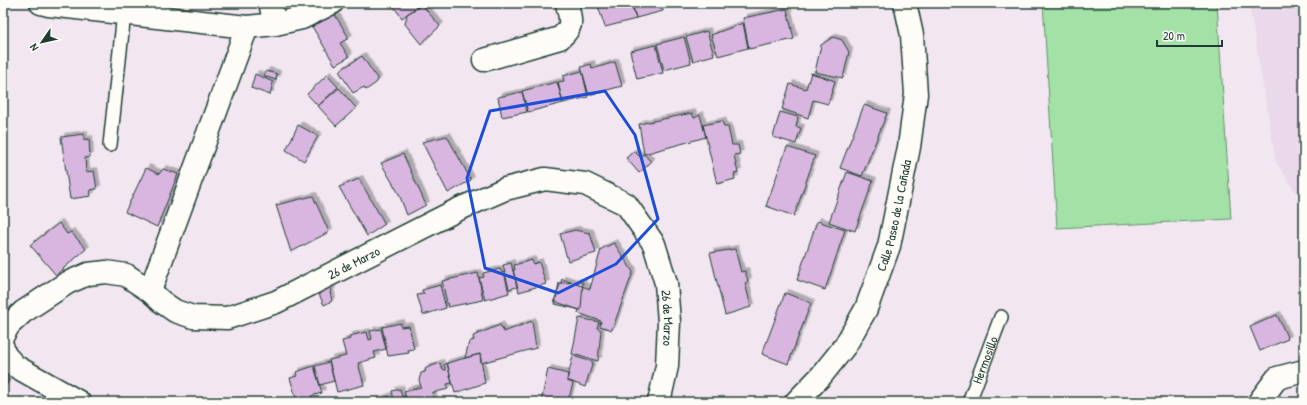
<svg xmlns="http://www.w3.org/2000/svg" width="1307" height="405" font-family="'Patrick Hand',sans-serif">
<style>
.built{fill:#ead8eb}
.green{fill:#a4e1a7;stroke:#628f6e}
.building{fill:#d9b6e0;stroke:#1f3d34;filter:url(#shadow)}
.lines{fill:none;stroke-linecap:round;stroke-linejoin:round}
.lane-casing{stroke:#1f3d34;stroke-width:16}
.street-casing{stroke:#1f3d34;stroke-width:25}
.secondary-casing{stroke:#1f3d34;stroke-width:25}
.lane{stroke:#fdfcf7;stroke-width:13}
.street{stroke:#fdfcf7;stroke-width:22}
.secondary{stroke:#fdfcf7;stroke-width:22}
.marked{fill:none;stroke:#1d4ed8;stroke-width:3;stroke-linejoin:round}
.labels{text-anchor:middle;stroke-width:3;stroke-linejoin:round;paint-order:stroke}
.street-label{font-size:13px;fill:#1f3d34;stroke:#fdfcf7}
</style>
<defs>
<filter id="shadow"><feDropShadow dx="3.5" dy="-3.5" stdDeviation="0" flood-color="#0004"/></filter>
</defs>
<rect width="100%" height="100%" fill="#f2e7f0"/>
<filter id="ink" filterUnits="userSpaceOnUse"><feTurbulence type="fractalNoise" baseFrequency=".025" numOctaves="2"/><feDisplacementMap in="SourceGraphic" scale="8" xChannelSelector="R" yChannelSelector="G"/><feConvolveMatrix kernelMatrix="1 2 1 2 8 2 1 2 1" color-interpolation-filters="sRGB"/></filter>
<g filter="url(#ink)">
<path class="built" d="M1249,3H1304V204L1276,162Z"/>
<path class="green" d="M1043,3H1217L1231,219L1057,228Z"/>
<path class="building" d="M391,3H415L418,6L402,18Z
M604,3H631L636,19L605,27L598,6L604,4Z
M632,3H661L663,11L636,18Z
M422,5L440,26L421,44L405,24L407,14Z
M787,9L794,39L749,49L743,18Z
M332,10L349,38L340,43L349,57L335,65L310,23Z
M743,23L748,48L718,56L711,35Z
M707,31L714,55L693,61L686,37Z
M684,37L691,63L664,70L657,44Z
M833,37L842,40L849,52L843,78L815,72L821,45Z
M656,45L663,73L637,79L630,51Z
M362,56L378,80L376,83L366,90L364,87L353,93L339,71Z
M615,62L622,86L589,95L581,67L591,64L592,69Z
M266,71L277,74L276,80L264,76Z
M582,71L588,97L563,103L558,82L564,81L563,76Z
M811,73L835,81L828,104L813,100L808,118L782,109L790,84L806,89Z
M255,74L273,82L270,95L251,88Z
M327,75L338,87L318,106L307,94Z
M557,82L563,103L528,112L522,91Z
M339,88L356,108L336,126L318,106Z
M522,92L527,112L502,117L498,97Z
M864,105L887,113L862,176L840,168Z
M780,112L798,117L796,127L801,128L796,144L773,137Z
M692,113L694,118L700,115L706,137L644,154L639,124Z
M722,121L724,127H728L732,145H738L740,154L734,155L738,173L734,174L735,179L717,184L703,125Z
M298,125L318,136L304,161L286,150Z
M84,134V140L89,139L90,157L85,158L86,172L94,171L97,189L90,190L91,196L70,199L61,137Z
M447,136L471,180L448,193L422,142Z
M787,147L815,156L794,216L766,206Z
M634,151L640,157L644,154L651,162L639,173L626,158Z
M403,154L426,205L407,215L399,194L381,163Z
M146,168L159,174L163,169L178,174L157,227L125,212Z
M847,172L873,181L855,231L829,222Z
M359,179L385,224L367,236L339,187Z
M313,196L329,232L291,252L276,205Z
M817,221L845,230L825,290L797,280Z
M59,223L67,234L71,232L86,249L56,275L30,245Z
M575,230L590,233L596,253L568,261L560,234Z
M614,243L633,272L612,330L600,326L601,321L578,313L579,310L554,301L562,279L590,289L601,249Z
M735,249L741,272L745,271L748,281L745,283L751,307L725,315L710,253Z
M532,260L533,264L539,262L546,284L519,292L513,270H515L514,265Z
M511,263L517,287L509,289L503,265Z
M500,269L502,273L504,272L509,293L485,300L479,278L484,277L483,273Z
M478,273L483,300L448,307L442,281Z
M327,281L332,291L330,292L332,301L324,305L318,292Z
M583,282L581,310L555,304L559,283Z
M440,285L446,308L423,315L417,295L424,294L422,290Z
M785,293L811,303L788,364L762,354Z
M1277,315L1288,339L1260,351L1250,327Z
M579,318L599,322L597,328L601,330L598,361L572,354Z
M532,321L536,348L481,363L480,354L465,358L469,342L474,340L473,336L500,325L504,332Z
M401,323V327L409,326L414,349L408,350L409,353L388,356L382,327Z
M381,329L386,349L374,352L376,358L358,363L364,385L337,392L329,360L346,356L342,341L350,339L349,336L367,332L369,340L372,339L370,331Z
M480,354L485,383L455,393L447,363Z
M573,356L593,362L585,387L567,380Z
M329,362L334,381L320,385L315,366Z
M440,363L442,368L444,370H446L444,365L447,363L452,383L447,384L448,389L432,393L434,402H407L404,391L421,387L419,380L421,373L425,372L426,368Z
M314,366L322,393L311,396L312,399L304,401L303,399L297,401L290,378L297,376L296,372Z
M548,369L568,374L567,381L573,383L568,402H541Z
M3,376L9,380L3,389Z
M400,389L402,397L405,396L406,402H372L389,396L391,401L394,400L392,391Z"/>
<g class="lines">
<g class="lane-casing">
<g id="lane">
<path d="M110,145L124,13"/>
<path id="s1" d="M969,402L1001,317"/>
</g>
</g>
<g class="street-casing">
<g id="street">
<path d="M270,3L275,24"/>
<path id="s2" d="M247,27L150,291L162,302L175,311L193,317L227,318L276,302L457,210L505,189L545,179L585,184L626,204L654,244L666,283L669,322L667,366L659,402"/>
<path d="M484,60L560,38C575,25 570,20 567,3"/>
<path d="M3,335L9,325L23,312L67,283L88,274L106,272L126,275L150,291"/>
<path d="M3,348L4,354L15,366L79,402"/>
<path id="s3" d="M796,402L821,376L845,346L866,309L889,246L909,147L916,94L912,35L905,3"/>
<path d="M1259,402L1277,378L1304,371"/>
</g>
</g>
<g class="secondary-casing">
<path id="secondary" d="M41,3L49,5L247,27L275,24L302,18L332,3"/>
</g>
<use href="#lane" class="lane"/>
<use href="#street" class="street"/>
<use href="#secondary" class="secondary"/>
</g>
</g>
<path class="marked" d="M605,91L635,135L658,219L616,264L558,293L485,268L467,178L490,111Z"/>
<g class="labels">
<g class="street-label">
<text dy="5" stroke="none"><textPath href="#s3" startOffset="215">Calle Paseo de la Cañada</textPath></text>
<text dy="5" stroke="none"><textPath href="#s2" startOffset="505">26 de Marzo</textPath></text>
<text dy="5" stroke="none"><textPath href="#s2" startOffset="925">26 de Marzo</textPath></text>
<text dy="5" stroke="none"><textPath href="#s1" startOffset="45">Hermosillo</textPath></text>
</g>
</g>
<rect width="1307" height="405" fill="none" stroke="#fdfcf7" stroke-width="16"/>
<rect x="8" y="8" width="1291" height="389" fill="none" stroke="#1f3d34" stroke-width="1.5" filter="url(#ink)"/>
<g transform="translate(42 42) rotate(236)" stroke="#fdfcf7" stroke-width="3" paint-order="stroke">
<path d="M0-3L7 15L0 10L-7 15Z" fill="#1f3d34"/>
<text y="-6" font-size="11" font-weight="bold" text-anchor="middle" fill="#1f3d34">N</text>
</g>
<path d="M1157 40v6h65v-6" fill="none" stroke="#1f3d34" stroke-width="2"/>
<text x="1163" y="40" font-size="12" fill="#1f3d34" stroke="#fdfcf7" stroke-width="3" paint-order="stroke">20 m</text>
</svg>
